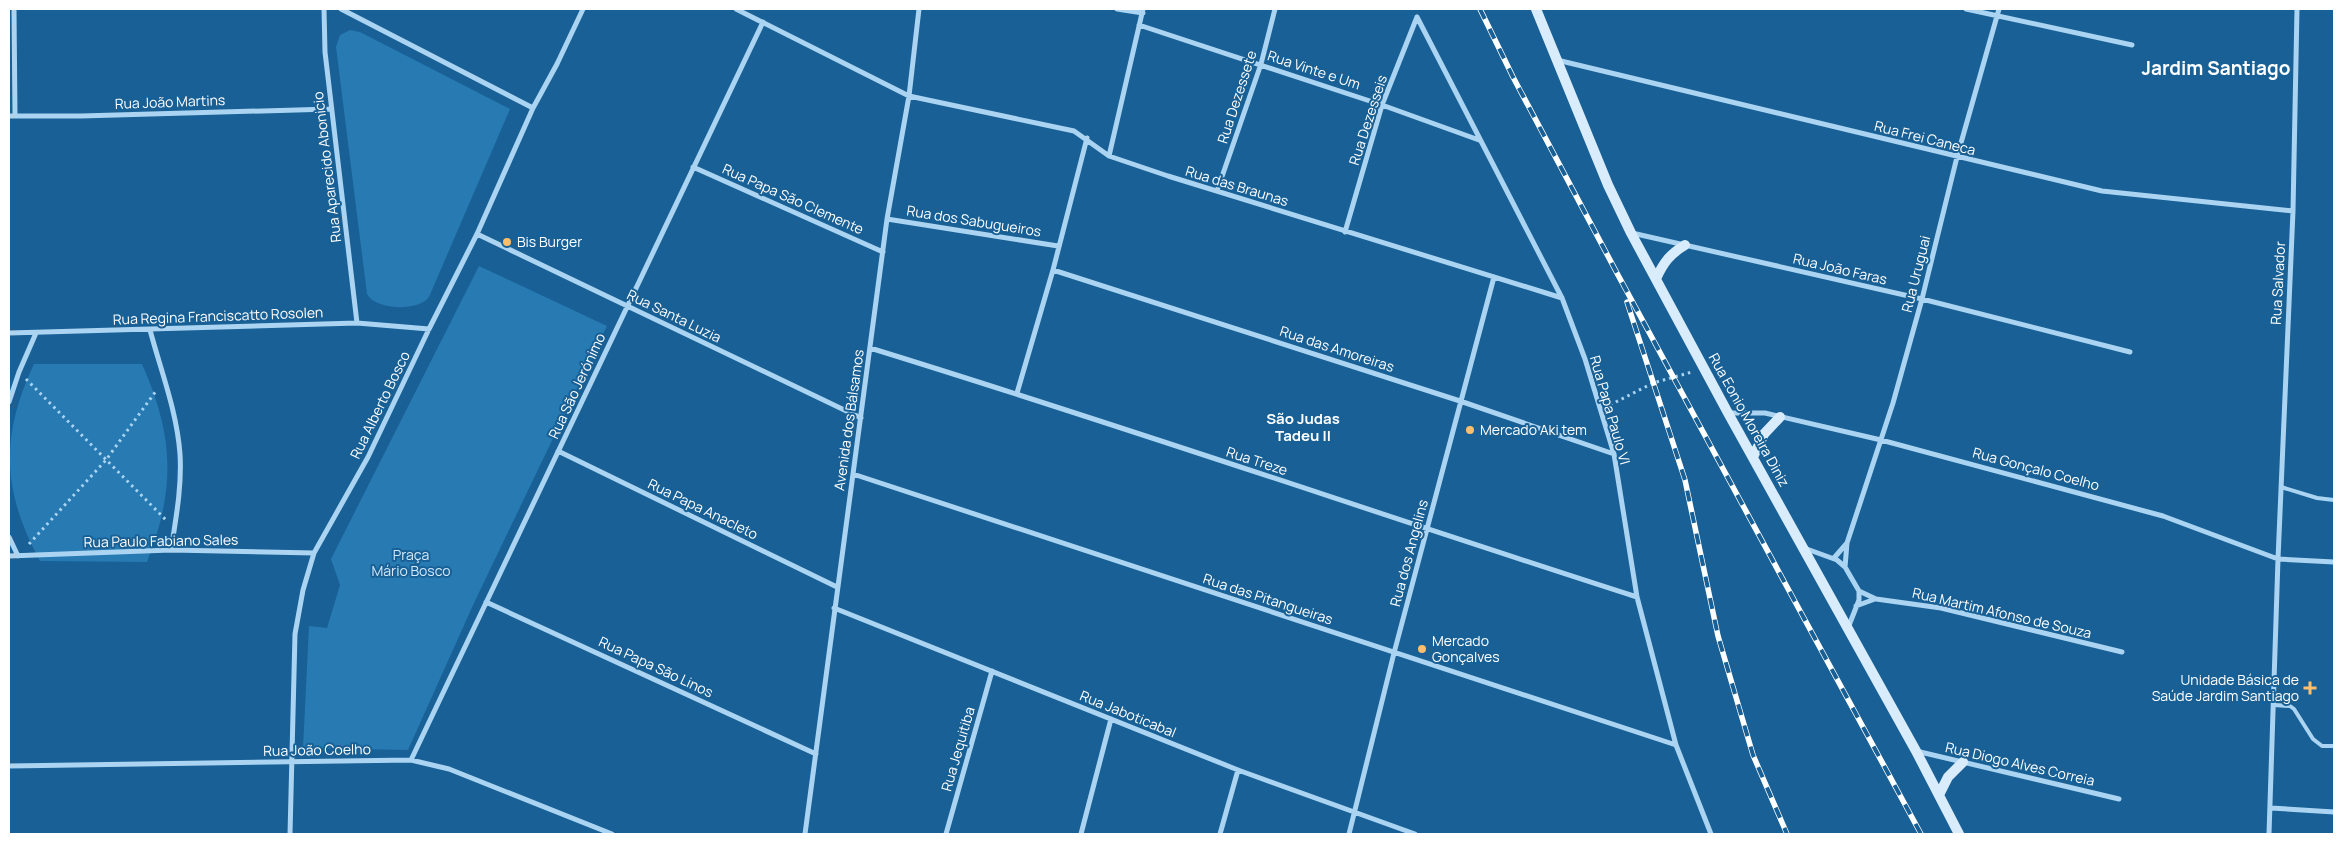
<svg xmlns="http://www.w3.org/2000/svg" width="2343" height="843" font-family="Manrope,sans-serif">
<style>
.green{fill:#277ab2}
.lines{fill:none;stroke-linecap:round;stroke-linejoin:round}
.path{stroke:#aad4f1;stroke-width:3;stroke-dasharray:2.5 4;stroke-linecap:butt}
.service{stroke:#aad4f1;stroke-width:4}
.minor{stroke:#aad4f1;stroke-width:5}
.secondary{stroke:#d8ecfb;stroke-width:10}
.rail-casing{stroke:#fff;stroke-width:5.5}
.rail{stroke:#186095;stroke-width:4;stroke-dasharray:11;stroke-linecap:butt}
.poi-dot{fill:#ffbe69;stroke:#186095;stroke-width:2}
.labels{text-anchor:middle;stroke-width:4;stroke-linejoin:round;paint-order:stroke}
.street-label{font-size:14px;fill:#fff;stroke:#186095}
.poi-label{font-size:14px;fill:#fff;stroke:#186095;text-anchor:start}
.park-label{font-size:14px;fill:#d1eafc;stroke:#186095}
.neighbourhood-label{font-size:15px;font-weight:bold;fill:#fff;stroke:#186095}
.district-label{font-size:19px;font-weight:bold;fill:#fff;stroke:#186095}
</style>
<rect width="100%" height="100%" fill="#186095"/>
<path class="green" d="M350,30L360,32L510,109L429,297C418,312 375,310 367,294L336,47L340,35Z
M479,266L607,326L474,603L408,750L303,748L309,626L327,628L340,585L331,559Z
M34,364H142C174,436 176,488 147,562L40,561C2,491 0,436 34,364Z"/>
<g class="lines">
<path class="path" d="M26,379L166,520
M1610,405L1653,383L1692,372
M29,544L106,460L156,391"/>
<path class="service" d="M2281,487L2317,498L2334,500
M2274,705L2290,706L2294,709L2313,739L2322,746H2334"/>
<path class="minor" d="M14,9L15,116
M324,9L325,52L357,323
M341,9L533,108
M736,9L909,96L1074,131L1109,156L1168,176L1562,298
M1117,9L1143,13
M1966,9L2132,45
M1417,17L1562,298L1585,359L1614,454L1637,597L1676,745L1711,834
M1139,25L1382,105L1479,140
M1557,60L2102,191L2293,211
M9,116H81L331,109
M1109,156L1143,9
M693,167L883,252
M1217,191L1261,64L1275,9
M887,219L1058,246
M1345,232L1382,105L1417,17
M1632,233L1922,299L2130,352
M477,234L861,418
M1053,270L1460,401L1614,454
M150,330C161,371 177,412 180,454C182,486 176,518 171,550
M9,333L357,323L429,329
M870,348C1127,427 1381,515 1637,597
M1017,393L1053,270L1087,138
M9,402L19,372L36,333
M1729,413H1765L1881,440L2163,516L2278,559L2334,562
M558,451L837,587
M853,474L1676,745
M9,537L18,556
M1804,548L1837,560L1845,567L1859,591L1876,599L1941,608L2122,652
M9,556L171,550L314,553
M1834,558L1847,543
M1845,567L1847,543L1893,403L1922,299L1957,157L1999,9
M486,602L816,754
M1856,606L1875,599
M834,608L1238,770L1415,834
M1848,628L1859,600V591
M1916,751L2119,799
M411,760L763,22
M9,766L411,760L449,769L612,834
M2271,808L2334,812
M290,834L295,634L303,590L314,553L368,457L429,329L477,234L533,108L557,64L583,9
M805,834L887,219L909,96L919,9
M946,834L992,671
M1081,834L1111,719
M1220,834L1238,770
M1349,834L1394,653L1494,277
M2269,834L2278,559L2293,211L2297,9"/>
<path class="secondary" d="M1536,9L1608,185L1631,233L1728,413L1916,751L1959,834
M1656,279C1663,263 1670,254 1685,245
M1753,457L1764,434L1780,417
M1939,795L1948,777L1963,762"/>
<g class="rail-casing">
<path id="rail" d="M1480,9L1513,77L1618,275L1921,834
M1627,302L1685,480L1718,636L1753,755L1787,834"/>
</g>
<use href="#rail" class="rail"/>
</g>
<g class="poi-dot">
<circle cx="507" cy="242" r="5"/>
<circle cx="1470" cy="430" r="5"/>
<circle cx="1422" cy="649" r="5"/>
<path d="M2307.5 680.5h5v5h5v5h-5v5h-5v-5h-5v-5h5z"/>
</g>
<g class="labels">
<g class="street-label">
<text transform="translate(1314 70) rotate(18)" y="5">Rua Vinte e Um</text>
<text transform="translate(1237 97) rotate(-72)" y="5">Rua Dezessete</text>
<text transform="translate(170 102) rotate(-2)" y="5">Rua João Martins</text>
<text transform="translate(1368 120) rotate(-72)" y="5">Rua Dezesseis</text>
<text transform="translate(1925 138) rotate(14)" y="5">Rua Frei Caneca</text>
<text transform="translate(327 167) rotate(-97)" y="5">Rua Aparecido Abonicio</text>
<text transform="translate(1237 186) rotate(17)" y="5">Rua das Braunas</text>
<text transform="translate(793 199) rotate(24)" y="5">Rua Papa São Clemente</text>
<text transform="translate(974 221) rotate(9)" y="5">Rua dos Sabugueiros</text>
<text transform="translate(1840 269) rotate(13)" y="5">Rua João Faras</text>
<text transform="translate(1916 274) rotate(-76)" y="5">Rua Uruguai</text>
<text transform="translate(2278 283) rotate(-87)" y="5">Rua Salvador</text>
<text transform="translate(218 316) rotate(-2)" y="5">Rua Regina Franciscatto Rosolen</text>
<text transform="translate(674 316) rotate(26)" y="5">Rua Santa Luzia</text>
<text transform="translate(1337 349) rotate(18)" y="5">Rua das Amoreiras</text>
<text transform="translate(577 386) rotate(-65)" y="5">Rua São Jerónimo</text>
<text transform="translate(380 405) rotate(-64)" y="5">Rua Alberto Bosco</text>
<text transform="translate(1610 410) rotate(74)" y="5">Rua Papa Paulo VI</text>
<text transform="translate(849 420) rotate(-82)" y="5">Avenida dos Bálsamos</text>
<text transform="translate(1749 420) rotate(61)" y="5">Rua Eonio Moreira Diniz</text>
<text transform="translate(1257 461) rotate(18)" y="5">Rua Treze</text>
<text transform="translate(2036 469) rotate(15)" y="5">Rua Gonçalo Coelho</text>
<text transform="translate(703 509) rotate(26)" y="5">Rua Papa Anacleto</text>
<text transform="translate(161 541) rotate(-1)" y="5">Rua Paulo Fabiano Sales</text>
<text transform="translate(1409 553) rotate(-75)" y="5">Rua dos Angelins</text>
<text transform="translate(1268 599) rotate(18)" y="5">Rua das Pitangueiras</text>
<text transform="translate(2002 613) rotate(13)" y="5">Rua Martim Afonso de Souza</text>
<text transform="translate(656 667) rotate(25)" y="5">Rua Papa São Linos</text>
<text transform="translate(1128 714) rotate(22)" y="5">Rua Jaboticabal</text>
<text transform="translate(958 749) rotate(-74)" y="5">Rua Jequitiba</text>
<text transform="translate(317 750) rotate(-1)" y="5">Rua João Coelho</text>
<text transform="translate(2020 764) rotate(13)" y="5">Rua Diogo Alves Correia</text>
</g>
<g class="poi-label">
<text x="517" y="247">Bis Burger</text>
<text x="1480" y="435">Mercado Aki tem</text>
<text x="1432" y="646">Mercado<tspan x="1432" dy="16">Gonçalves</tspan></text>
<text x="2299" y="685" text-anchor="end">Unidade Básica de<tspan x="2299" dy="16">Saúde Jardim Santiago</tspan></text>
</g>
<g class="park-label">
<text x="411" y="560">Praça<tspan x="411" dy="16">Mário Bosco</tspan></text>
</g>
<g class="neighbourhood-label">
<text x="1303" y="424">São Judas<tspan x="1303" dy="17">Tadeu II</tspan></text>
</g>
<g class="district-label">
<text x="2216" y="75">Jardim Santiago</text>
</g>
</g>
<rect width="2343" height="843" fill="none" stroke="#ffffff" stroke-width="20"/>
</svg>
